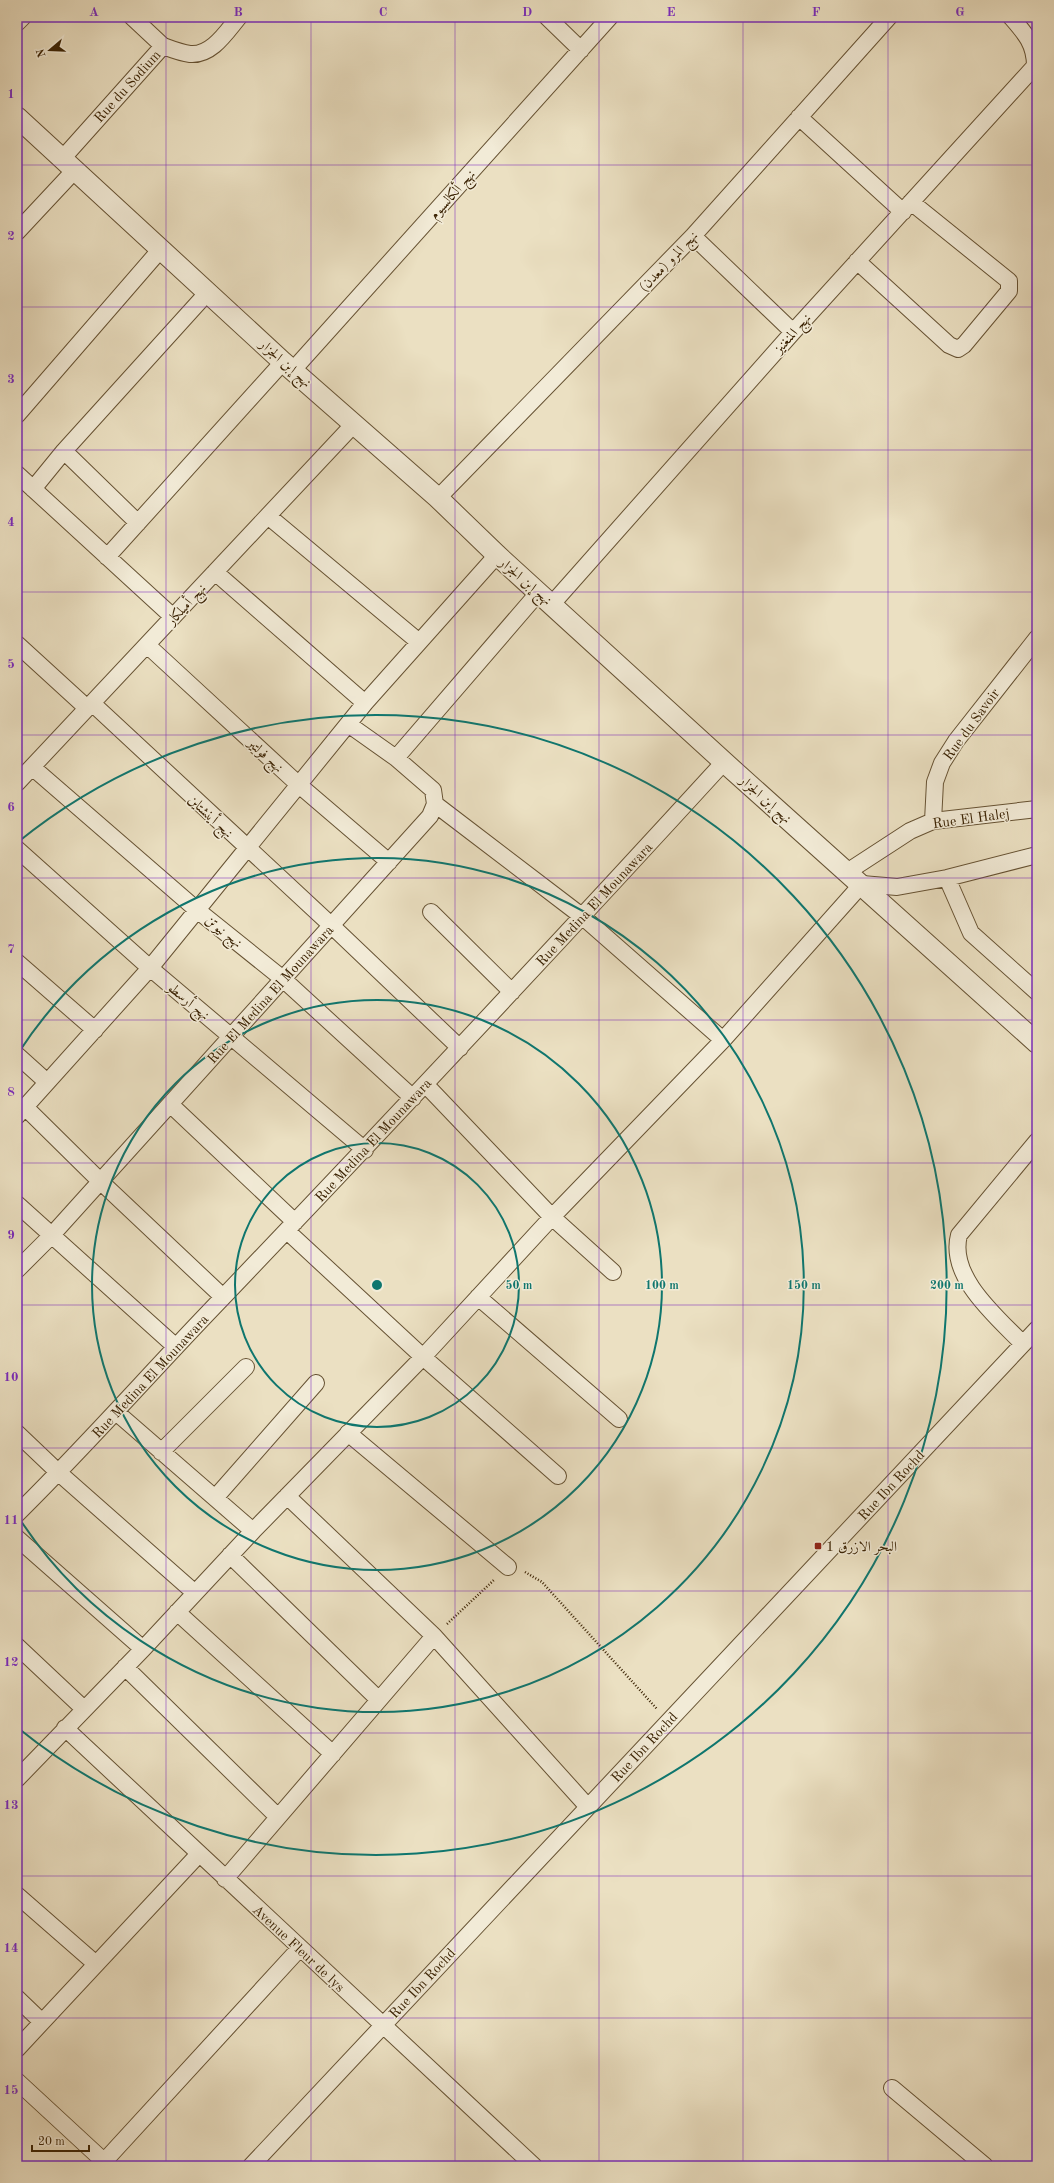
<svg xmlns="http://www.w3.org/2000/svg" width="1054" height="2183" font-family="'Old Standard TT',Amiri,serif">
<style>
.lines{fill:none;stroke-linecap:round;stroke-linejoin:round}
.minor-casing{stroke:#665233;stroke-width:18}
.tertiary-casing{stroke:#665233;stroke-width:22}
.path{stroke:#3a2203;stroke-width:2.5;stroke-dasharray:1 2;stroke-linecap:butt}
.minor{stroke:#f2ebd7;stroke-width:16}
.tertiary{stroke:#f2ebd7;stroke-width:20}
.grid{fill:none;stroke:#7b2cbf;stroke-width:1;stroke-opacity:0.55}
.ring{fill:none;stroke:#0f766e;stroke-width:2}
.poi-dot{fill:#8f2418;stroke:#f2ebd7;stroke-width:1.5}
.labels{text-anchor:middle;stroke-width:3;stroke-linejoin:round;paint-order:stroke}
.street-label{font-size:14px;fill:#3a2203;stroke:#f2ebd7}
.poi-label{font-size:14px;fill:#3a2203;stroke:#f2ebd7;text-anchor:start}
.centre{fill:#0f766e;stroke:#f2ebd7;stroke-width:2}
.ring-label{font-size:12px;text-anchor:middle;font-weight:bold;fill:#0f766e;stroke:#f2ebd7;stroke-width:3;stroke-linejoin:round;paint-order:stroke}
.neatline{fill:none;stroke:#7b2cbf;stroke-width:1.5}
.grid-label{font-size:13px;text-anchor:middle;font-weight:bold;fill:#7b2cbf}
</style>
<rect width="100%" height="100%" fill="#ebe0c2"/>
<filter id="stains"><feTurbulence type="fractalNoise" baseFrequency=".005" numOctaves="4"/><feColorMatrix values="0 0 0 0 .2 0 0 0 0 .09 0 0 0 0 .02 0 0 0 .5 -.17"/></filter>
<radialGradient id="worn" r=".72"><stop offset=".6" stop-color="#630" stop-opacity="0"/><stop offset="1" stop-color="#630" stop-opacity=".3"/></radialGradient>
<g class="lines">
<g class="minor-casing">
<path id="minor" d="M132,17L163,46
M547,17L581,50
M17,23L23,17
M799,117L903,212
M62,159L163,46C171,49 181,53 190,54C212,56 227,31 239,17
M17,232L74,171
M693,236L793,332
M857,261L949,345L958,349L964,345L1009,291V281L911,202
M293,370L610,17
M17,415L160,250
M64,451L138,523
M17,474L173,617
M33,489L64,451L208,292
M438,498L693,236L889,17
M268,516L419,642
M107,557L283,362
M215,572L365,703
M552,604L793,332L1035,66C1035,44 1025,33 1011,17
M17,644L87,708
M147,645L299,785L389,862
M92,703L332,926L460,1048
M396,758L539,592
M32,767L197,910L283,979L413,1098
M17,783L354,424
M435,804L583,917L723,1040
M933,821L935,782L942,763L956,741L1037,638
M17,849L150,968L365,1150
M847,872L910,831L933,821L1037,809
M947,878L971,933L1037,992
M431,912L512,992
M17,962L95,1030
M17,1055L47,1082
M426,1085L552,1217L613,1272
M170,1104L295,1222
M25,1107L100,1181L223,1297
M17,1116L150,968L365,703L497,555
M17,1204L176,1347
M287,1231L423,1357L558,1476
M17,1270L51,1236L430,816L435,804L433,790L396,758L348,724
M478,1297L619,1419
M1023,1344C997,1317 948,1277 959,1235L1037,1141
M116,1412L253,1531
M17,1433L59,1473L195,1593
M348,1433L508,1567
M161,1452L246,1367
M287,1496L434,1636L588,1807
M215,1498L316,1383
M17,1514C82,1450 143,1381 206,1315C381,1132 554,948 724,762
M17,1538L143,1649
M230,1555L379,1700
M177,1612L333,1754
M17,1646L84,1709
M125,1667L278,1817
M65,1728L534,2166
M17,1779L143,1649L253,1531L423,1357L552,1217L723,1040L862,884L897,887L947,878L1037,855
M225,1879L434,1636
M17,1895L96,1964
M17,1998L42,2022
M17,2049L199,1854
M17,2081L109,2166
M892,2088L985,2166
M100,2166L300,1948
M251,2166L1037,1329"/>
</g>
<g class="tertiary-casing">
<path id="tertiary" d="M17,117L283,362L438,498L497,555L724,762L1037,1043"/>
</g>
<path class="path" d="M525,1572L542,1582L657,1709
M447,1624L495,1579"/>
<use href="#minor" class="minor"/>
<use href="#tertiary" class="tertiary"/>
</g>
<path class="grid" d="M166,17V2166M311,17V2166M455,17V2166M599,17V2166M743,17V2166M888,17V2166M17,165H1037M17,307H1037M17,450H1037M17,592H1037M17,735H1037M17,878H1037M17,1020H1037M17,1163H1037M17,1305H1037M17,1448H1037M17,1591H1037M17,1733H1037M17,1876H1037M17,2018H1037"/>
<g class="ring">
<circle cx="377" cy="1285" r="142"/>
<circle cx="377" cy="1285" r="285"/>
<path d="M19 1052A427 427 0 1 1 19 1518"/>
<path d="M18 842A570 570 0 1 1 18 1728"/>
</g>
<rect class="poi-dot" x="814" y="1542" width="8" height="8" rx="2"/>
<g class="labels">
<g class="street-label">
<text transform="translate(127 86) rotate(-48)" y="5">Rue du Sodium</text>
<text transform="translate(452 194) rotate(-48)" y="5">نهج ألكالسيوم</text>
<text transform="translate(668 261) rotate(-46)" y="5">نهج المرو (معدن)</text>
<text transform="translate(792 333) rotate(-48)" y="5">نهج المنغنيز</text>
<text transform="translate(286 363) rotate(42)" y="5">نهج إبن الجزار</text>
<text transform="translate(526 581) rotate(41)" y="5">نهج إبن الجزار</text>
<text transform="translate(186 604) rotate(-47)" y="5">نهج أميلكار</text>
<text transform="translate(971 724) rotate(-54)" y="5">Rue du Savoir</text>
<text transform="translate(266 755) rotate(43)" y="5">نهج فولتير</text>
<text transform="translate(766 799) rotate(42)" y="5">نهج إبن الجزار</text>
<text transform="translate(211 816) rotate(43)" y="5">نهج أينشتاين</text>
<text transform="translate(971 818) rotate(-8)" y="5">Rue El Halej</text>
<text transform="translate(594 904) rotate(-47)" y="5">Rue Medina El Mounawara</text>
<text transform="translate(224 931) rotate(39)" y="5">نهج نيوتن</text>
<text transform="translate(270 994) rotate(-48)" y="5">Rue El Medina El Mounawara</text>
<text transform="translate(189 1001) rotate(40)" y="5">نهج أرسطو</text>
<text transform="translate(373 1140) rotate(-47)" y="5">Rue Medina El Mounawara</text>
<text transform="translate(150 1376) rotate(-47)" y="5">Rue Medina El Mounawara</text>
<text transform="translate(891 1485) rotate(-47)" y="5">Rue Ibn Rochd</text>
<text transform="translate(644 1747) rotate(-47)" y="5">Rue Ibn Rochd</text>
<text transform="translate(299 1948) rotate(43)" y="5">Avenue Fleur de lys</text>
<text transform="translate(422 1983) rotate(-47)" y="5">Rue Ibn Rochd</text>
</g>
<g class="poi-label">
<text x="826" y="1551">1 البحر الازرق</text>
</g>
</g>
<circle cx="377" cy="1285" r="6" class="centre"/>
<g class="ring-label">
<text x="519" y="1289">50 m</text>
<text x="662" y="1289">100 m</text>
<text x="804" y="1289">150 m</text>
<text x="947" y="1289">200 m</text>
</g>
<rect width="1054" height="2183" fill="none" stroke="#ebe0c2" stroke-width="44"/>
<g transform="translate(50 50) rotate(251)" stroke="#f2ebd7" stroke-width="3" paint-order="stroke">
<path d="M0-3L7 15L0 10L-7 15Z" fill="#3a2203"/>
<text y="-6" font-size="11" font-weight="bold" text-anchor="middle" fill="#3a2203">N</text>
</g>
<path d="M32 2145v6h57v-6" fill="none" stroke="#3a2203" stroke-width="2"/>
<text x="38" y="2145" font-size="12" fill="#3a2203" stroke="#f2ebd7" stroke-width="3" paint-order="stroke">20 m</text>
<rect x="22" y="22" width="1010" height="2139" class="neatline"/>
<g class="grid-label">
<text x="94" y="16">A</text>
<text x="238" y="16">B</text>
<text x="383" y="16">C</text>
<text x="527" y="16">D</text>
<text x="671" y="16">E</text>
<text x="816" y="16">F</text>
<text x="960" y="16">G</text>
<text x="11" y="98">1</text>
<text x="11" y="240">2</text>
<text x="11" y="383">3</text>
<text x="11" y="526">4</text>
<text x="11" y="668">5</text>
<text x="11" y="811">6</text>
<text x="11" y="953">7</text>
<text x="11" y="1096">8</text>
<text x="11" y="1239">9</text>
<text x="11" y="1381">10</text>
<text x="11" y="1524">11</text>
<text x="11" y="1666">12</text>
<text x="11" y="1809">13</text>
<text x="11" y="1952">14</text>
<text x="11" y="2094">15</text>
</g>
<rect width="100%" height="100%" filter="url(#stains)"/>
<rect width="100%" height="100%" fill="url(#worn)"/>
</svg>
